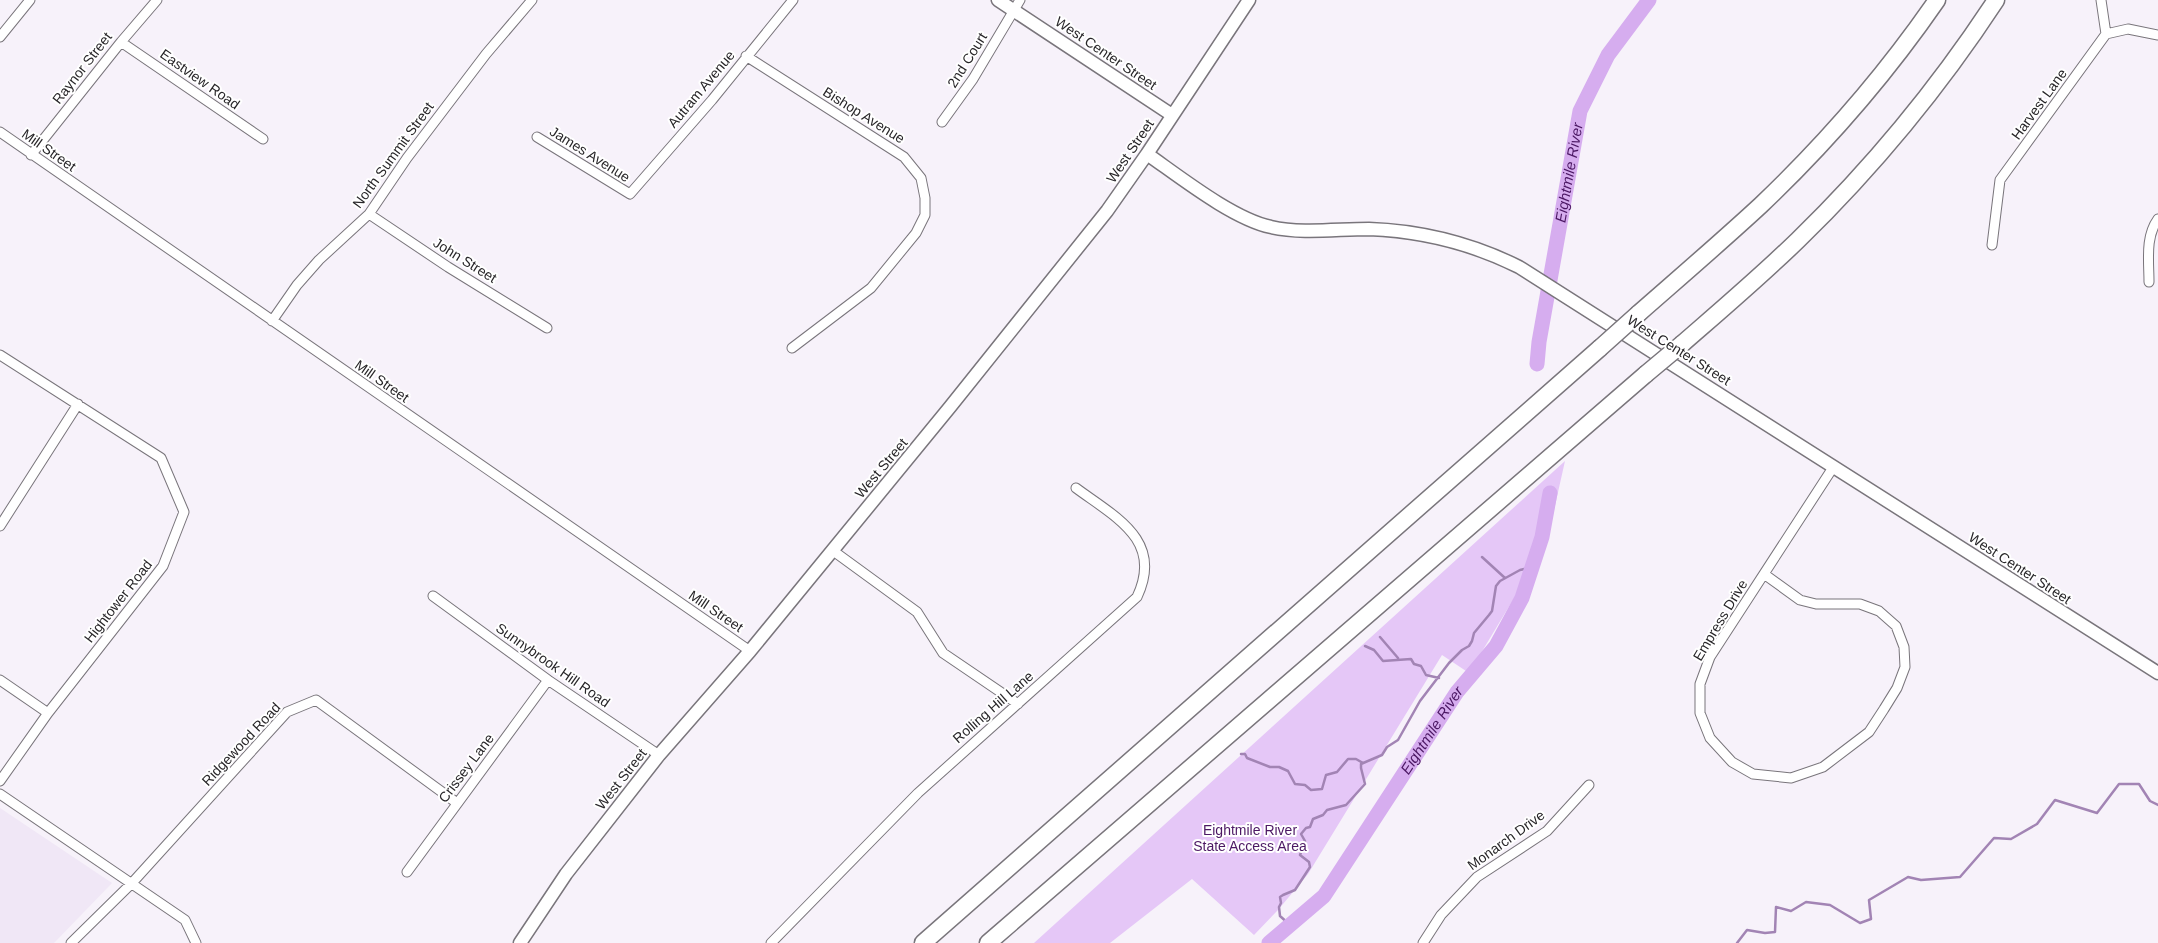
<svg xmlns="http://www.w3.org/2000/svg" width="2158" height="943" font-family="Helvetica,sans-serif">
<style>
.built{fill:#f0e7f6}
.green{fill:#e5c7f7}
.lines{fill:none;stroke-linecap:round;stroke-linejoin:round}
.stream{stroke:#a284b4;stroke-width:2.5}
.river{stroke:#d6adef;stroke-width:15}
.street-casing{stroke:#79757b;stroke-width:11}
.secondary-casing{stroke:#79757b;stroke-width:15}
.highway-casing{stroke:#79757b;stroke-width:19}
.street{stroke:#fff;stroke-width:9}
.secondary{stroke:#fff;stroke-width:12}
.highway{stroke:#fff;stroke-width:16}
.highway-bridge-casing{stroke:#79757b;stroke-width:19;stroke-linecap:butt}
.highway-bridge{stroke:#fff;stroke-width:16}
.labels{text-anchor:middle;stroke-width:4;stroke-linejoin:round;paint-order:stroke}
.street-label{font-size:14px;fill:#282629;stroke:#fff}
.park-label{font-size:14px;fill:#4c1864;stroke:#fff}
.water-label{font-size:15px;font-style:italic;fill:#4b1763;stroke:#fff}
</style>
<rect width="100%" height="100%" fill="#f7f2fa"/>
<path class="built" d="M0,808L112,883L54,943H0Z"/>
<path class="green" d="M1565,461L1550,528L1531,570L1469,673L1442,655L1308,874L1278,910L1254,935L1192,879L1110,943H1034Z"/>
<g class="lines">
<path class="stream" d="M1482,557L1505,578
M1380,637L1398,658
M1365,646L1374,650L1383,661L1411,659L1414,664L1421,666L1426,675L1439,678
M1241,754H1245L1247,758L1270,767H1279L1288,771L1295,784L1305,785L1311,790L1322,789L1326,775L1337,772L1348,759H1356L1363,763
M1290,925L1280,916L1279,907L1281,903L1280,897L1283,895L1295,890L1310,867L1309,862L1300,855L1305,841L1301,834L1306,828L1310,827L1313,819L1323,815L1327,810L1346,805L1365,784L1361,768V764L1382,755L1387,747L1398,740L1420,701L1449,663L1462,650L1469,646L1472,641L1474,633L1489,615L1492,611L1496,586L1500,581L1520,570L1533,567
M1737,943L1747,930L1765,933L1775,932L1776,907L1791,911L1806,902L1830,905L1860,923L1871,919L1869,900L1908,877L1921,880L1960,877L1994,838L2011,839L2037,824L2055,800L2097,813L2119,784H2139L2150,801L2158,805"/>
<g class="river">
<path id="s1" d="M1537,364L1539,342L1580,111L1608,55L1649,0"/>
<path id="s2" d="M1269,943L1324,896L1457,692L1496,646L1522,598L1542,537L1550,493"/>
</g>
<g class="street-casing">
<path id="street" d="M2101,0L2106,34
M0,37L30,0
M121,42L263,139
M746,56L904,157L921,178L925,198V215L916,233L871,288L792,348
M942,122L973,79L1020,0
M0,132L750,651
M537,137L630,194L712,100L793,0
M31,155L121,42L157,0
M369,214L448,267L547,328
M1992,245L2000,180L2106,34L2128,29L2158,35
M2149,282C2149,261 2145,237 2158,219
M272,321L297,285L319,260L369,214L407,158L486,54L532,0
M0,355L161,458L184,512L163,566L48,713L0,781
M0,526L78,404
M832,550L917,612L943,653L1018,704
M1764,574L1800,600L1816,604H1860L1879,611L1896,626L1904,647L1905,667L1897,688L1884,709L1869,732L1823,767L1791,778L1753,774L1732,762L1710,738L1700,713V684L1710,657L1834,466
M433,596L548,680L659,755
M0,680L48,713
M0,794L185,920L196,943
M407,872L548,680
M71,943L132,883L287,712L316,700L457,803
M771,943L918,793L1137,597C1164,540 1115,517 1076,488
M1423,943L1441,915L1477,877L1547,831L1589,785"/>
</g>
<g class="secondary-casing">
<path id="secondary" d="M998,0L1172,115
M1147,154C1180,177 1233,219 1271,227C1302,234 1337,229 1369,229C1423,231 1471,243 1519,267L2158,673
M520,943L566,874L659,755L750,651L950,407L1107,211L1147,154L1249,0"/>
</g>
<g class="highway-casing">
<path id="highway" d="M1638,314C1679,278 1721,242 1761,205C1826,143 1886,74 1937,0
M1682,344C1721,310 1761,276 1798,240C1872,168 1939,87 1996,0
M923,943L1600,348
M988,943L1646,374"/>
</g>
<use href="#street" class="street"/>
<use href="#secondary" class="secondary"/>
<use href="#highway" class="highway"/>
<g class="highway-bridge-casing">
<path id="highway-bridge" d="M1600,348L1638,314
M1646,374L1682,344"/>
</g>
<use href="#highway-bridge" class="highway-bridge"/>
</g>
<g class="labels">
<g class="street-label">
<text transform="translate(1106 53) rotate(34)" y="5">West Center Street</text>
<text transform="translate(967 60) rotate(-58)" y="5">2nd Court</text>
<text transform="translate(82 68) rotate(-52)" y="5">Raynor Street</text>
<text transform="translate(200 79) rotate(35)" y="5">Eastview Road</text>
<text transform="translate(701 89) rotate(-50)" y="5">Autram Avenue</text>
<text transform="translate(2039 104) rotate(-54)" y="5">Harvest Lane</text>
<text transform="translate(864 115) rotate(32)" y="5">Bishop Avenue</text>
<text transform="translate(49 150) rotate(35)" y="5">Mill Street</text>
<text transform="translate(1130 151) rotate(-56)" y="5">West Street</text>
<text transform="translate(590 154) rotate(32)" y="5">James Avenue</text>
<text transform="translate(393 155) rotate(-54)" y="5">North Summit Street</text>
<text transform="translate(465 260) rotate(32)" y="5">John Street</text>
<text transform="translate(1679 350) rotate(32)" y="5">West Center Street</text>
<text transform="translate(382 381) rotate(35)" y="5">Mill Street</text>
<text transform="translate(881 468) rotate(-50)" y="5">West Street</text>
<text transform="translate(2020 568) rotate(33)" y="5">West Center Street</text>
<text transform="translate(118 601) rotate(-52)" y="5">Hightower Road</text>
<text transform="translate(716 611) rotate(34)" y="5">Mill Street</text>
<text transform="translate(1720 620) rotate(-59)" y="5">Empress Drive</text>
<text transform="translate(553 665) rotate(35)" y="5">Sunnybrook Hill Road</text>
<text transform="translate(993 707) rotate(-41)" y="5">Rolling Hill Lane</text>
<text transform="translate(241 744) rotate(-47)" y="5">Ridgewood Road</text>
<text transform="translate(466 768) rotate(-53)" y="5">Crissey Lane</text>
<text transform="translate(621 779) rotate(-52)" y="5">West Street</text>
<text transform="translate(1506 840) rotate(-36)" y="5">Monarch Drive</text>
</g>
<g class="park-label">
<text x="1250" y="835">Eightmile River<tspan x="1250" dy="16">State Access Area</tspan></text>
</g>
<g class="water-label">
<text dy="5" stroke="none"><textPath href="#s1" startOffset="194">Eightmile River</textPath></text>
<text dy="5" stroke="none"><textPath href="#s2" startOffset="270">Eightmile River</textPath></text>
</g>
</g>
</svg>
